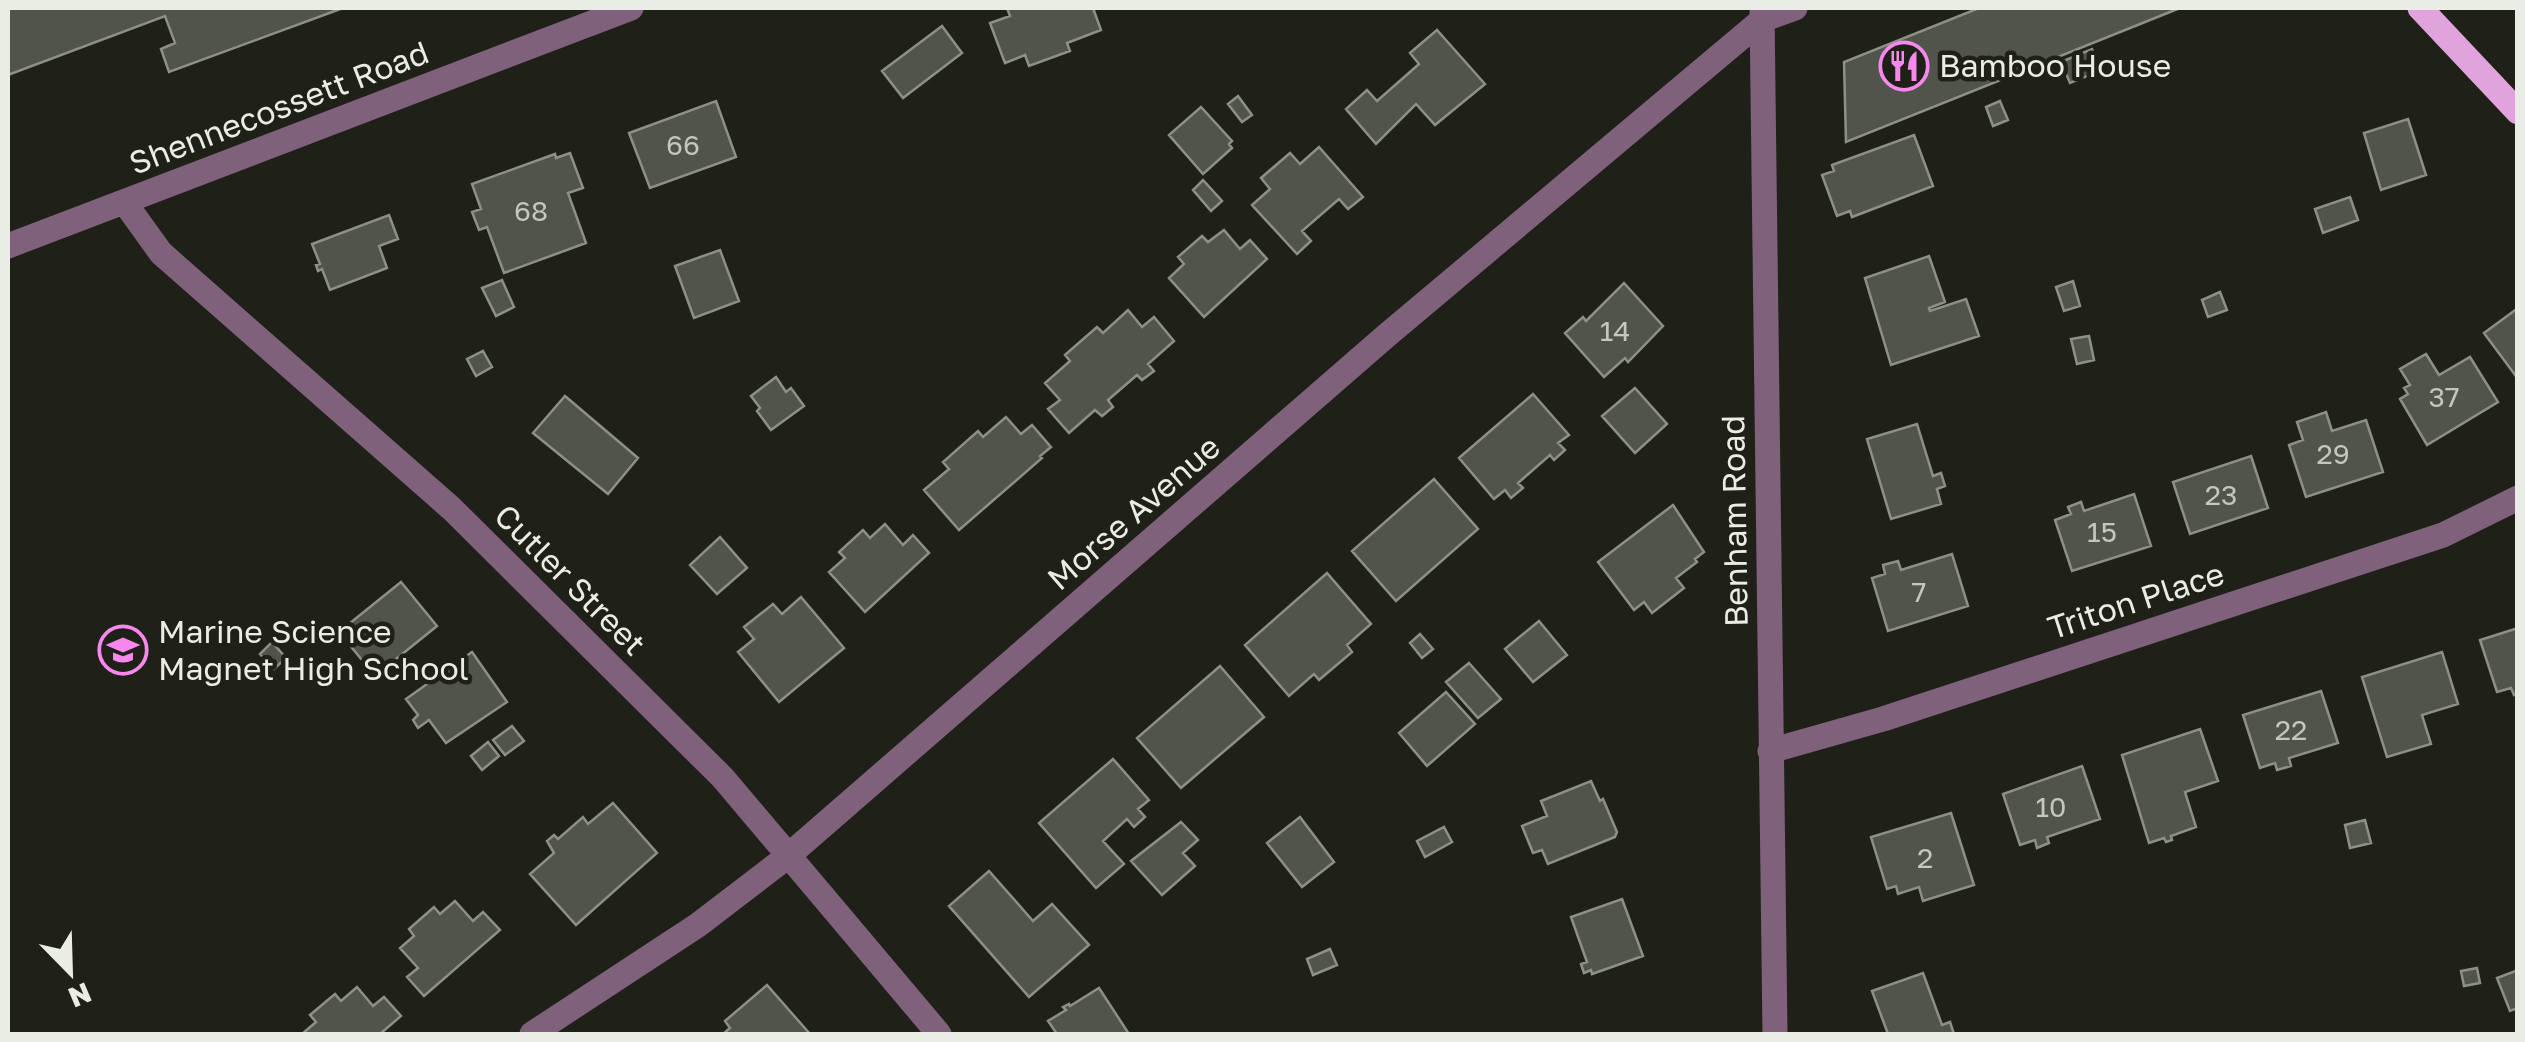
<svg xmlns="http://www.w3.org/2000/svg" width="2525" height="1042" font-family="'Golos Text',sans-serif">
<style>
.building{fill:#51544b;stroke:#8c9085;stroke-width:2.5}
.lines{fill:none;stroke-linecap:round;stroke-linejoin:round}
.minor{stroke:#80617c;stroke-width:25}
.major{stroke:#e1a3db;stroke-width:25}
.labels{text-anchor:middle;stroke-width:9;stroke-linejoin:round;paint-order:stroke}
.number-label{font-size:28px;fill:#c4c6bf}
.poi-label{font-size:32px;fill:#eaece6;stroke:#1f2119;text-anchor:start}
.street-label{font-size:32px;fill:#eaece6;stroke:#1f2119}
</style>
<rect width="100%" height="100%" fill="#1f2119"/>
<path class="building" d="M8,8H343L169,72L161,49L175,43L165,16L8,75Z
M1007,8H1093L1101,30L1067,43L1070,51L1029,66L1025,55L1005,63L990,23L1010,16Z
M1979,8H2180L1846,142L1844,62Z
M942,26L962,53L903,98L882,71Z
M1437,30L1485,84L1435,125L1416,104L1376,144L1346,109L1367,90L1377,101L1419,64L1410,53Z
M2092,49L2102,70L2070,83L2061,62Z
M1238,96L1252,115L1242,122L1228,104Z
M716,101L736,157L650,188L629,133Z
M2000,101L2008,120L1993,126L1986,107Z
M1201,107L1232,141L1229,144L1232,148L1203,174L1169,135Z
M2408,119L2426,175L2381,190L2364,133Z
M1914,135L1933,186L1852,217L1850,211L1837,216L1822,175L1834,171L1832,165Z
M1319,147L1363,197L1348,209L1339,199L1302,231L1311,241L1297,254L1252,205L1270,189L1261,178L1290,153L1300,164Z
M570,153L583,188L568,193L586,243L504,273L487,227L479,230L472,212L481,209L472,184L555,154L556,158Z
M1203,180L1222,201L1211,211L1193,190Z
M2350,197L2358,220L2323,233L2315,209Z
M389,215L398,239L379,246L387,268L330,290L322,269L318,271L316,265L320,264L312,244Z
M1224,230L1240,249L1250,240L1267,259L1204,317L1169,278L1184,264L1178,257L1202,236L1208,242Z
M720,250L739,301L694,318L675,266Z
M1929,256L1945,302L1929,308L1930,311L1966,299L1979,336L1891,365L1865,278Z
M502,280L514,307L496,316L482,288Z
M2073,281L2080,306L2064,311L2056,287Z
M1624,283L1663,326L1628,362L1625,358L1604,377L1565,333L1583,317L1586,321Z
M2220,292L2227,310L2208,317L2202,300Z
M2518,308V379L2484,333Z
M1128,310L1142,327L1154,317L1174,341L1148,364L1154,371L1142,380L1137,375L1108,400L1113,407L1102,416L1095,410L1069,433L1048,409L1060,400L1045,383L1070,361L1065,355L1097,327L1103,333Z
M2089,336L2094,360L2077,364L2071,339Z
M483,351L492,367L476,376L467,359Z
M2426,354L2439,375L2470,357L2498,402L2427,445L2400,399L2408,394L2404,388L2410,385L2400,369Z
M776,377L786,392L791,388L804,406L771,430L757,411L760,408L751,396Z
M1635,388L1667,424L1635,453L1602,416Z
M1533,394L1569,435L1558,443L1565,450L1554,460L1550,455L1518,483L1523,488L1511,498L1505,490L1494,499L1459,458Z
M565,396L638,458L608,494L533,433Z
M2326,412L2332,431L2366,420L2383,472L2306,497L2289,445L2303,440L2297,422Z
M1006,417L1021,434L1032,425L1051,447L1040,456L1042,458L959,530L924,490L949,469L943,462L978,431L983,437Z
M1917,424L1933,476L1941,473L1945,486L1937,489L1941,504L1891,519L1867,439Z
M2251,456L2268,508L2190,534L2173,482Z
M1434,479L1478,529L1396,601L1352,551Z
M2134,494L2151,546L2072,571L2055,520L2071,514L2068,507L2081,502L2084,511Z
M1673,505L1704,552L1695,559L1697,562L1676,578L1684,588L1652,613L1644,602L1634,610L1598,562Z
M885,524L903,545L913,535L929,553L865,612L829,572L845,558L839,552L863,530L870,538Z
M720,537L747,568L717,594L690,565Z
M1952,554L1968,606L1888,631L1872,578L1885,574L1883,565L1898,561L1901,570Z
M1327,573L1371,624L1347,645L1352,652L1319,680L1314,674L1289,696L1245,645Z
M401,582L437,626L375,676L339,632Z
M801,597L844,648L779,702L738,652L754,639L744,627L773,604L782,614Z
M1539,621L1567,655L1533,682L1505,649Z
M2518,628V693L2514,695L2511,688L2497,692L2480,640Z
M1420,634L1433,649L1422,658L1410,643Z
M272,642L286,658L274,669L260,654Z
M472,652L507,702L446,743L429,720L418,728L413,720L418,715L406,699Z
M2442,652L2458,704L2422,715L2431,744L2387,757L2362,677Z
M1469,663L1501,699L1478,718L1446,682Z
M1220,666L1264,717L1181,788L1137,738Z
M2321,691L2338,743L2289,758L2291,766L2277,770L2275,763L2260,768L2243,715Z
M1446,692L1475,724L1427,766L1399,733Z
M512,726L524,741L505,755L493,740Z
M2200,729L2218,781L2185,792L2196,827L2171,836L2172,840L2166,842L2164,838L2149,843L2122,755Z
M488,742L499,756L482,770L471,756Z
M1113,759L1149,800L1138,809L1145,817L1134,827L1127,819L1103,841L1124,864L1096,888L1039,823Z
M2082,766L2100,819L2047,837L2049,843L2037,848L2035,840L2020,845L2003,794Z
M1591,781L1600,801L1603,799L1617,832L1615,837L1548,864L1542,850L1533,853L1522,826L1547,816L1541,801Z
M613,803L657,853L576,925L530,874L554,853L547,841L554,835L558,839L583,817L588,824Z
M1951,813L1974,885L1923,901L1919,887L1898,894L1896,886L1887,889L1871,837Z
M1300,817L1334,862L1302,887L1267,843Z
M2365,820L2371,843L2350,848L2345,825Z
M1181,822L1198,840L1183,853L1195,866L1162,895L1131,861Z
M1444,827L1452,842L1425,857L1417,841Z
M989,871L1033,921L1052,904L1089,945L1029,997L949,906Z
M1622,899L1643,956L1592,974L1591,970L1584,973L1581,964L1587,962L1571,917Z
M455,901L473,921L483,912L500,930L424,996L407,977L418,968L400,948L414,936L409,929L434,907L440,914Z
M1330,949L1337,965L1313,975L1307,959Z
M2477,968L2480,983L2464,986L2461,971Z
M2518,970V1008L2510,1011L2497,978Z
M1923,973L1942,1025L1950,1022L1954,1034H1888L1872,991Z
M767,985L810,1034H723L730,1028L725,1021Z
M357,987L373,1006L384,997L401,1016L380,1034H302L316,1022L310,1015L335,994L341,1001Z
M1099,988L1129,1034H1057L1048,1021L1066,1010L1063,1007L1069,1004L1070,1006Z"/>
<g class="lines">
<path class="minor" d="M1762,12L1775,1034
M125,203L161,253L452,509L723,778L939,1034
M8,246L631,8
M1770,751L1883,719L2443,535L2518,498
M532,1034L698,925L788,856L1386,336L1762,20L1795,8"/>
<path class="major" d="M2420,8L2518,112"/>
</g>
<defs>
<g id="restaurant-ring" transform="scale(2.5)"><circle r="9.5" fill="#1f2119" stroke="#f688ed" stroke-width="1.5"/><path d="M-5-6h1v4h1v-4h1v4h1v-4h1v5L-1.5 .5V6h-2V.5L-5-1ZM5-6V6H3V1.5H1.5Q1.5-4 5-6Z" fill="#f688ed"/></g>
<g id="school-ring" transform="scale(2.5)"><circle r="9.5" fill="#1f2119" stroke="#f688ed" stroke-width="1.5"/><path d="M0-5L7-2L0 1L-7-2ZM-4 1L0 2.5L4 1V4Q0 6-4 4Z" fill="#f688ed"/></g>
</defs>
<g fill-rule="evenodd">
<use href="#restaurant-ring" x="1904" y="66"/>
<use href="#school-ring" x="123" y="650"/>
</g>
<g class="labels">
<g class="number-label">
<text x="683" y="155">66</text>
<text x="531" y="221">68</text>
<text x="1615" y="341">14</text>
<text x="2444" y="407">37</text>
<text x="2333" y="464">29</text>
<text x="2221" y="505">23</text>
<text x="2102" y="542">15</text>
<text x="1919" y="602">7</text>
<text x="2291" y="740">22</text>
<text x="2051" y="817">10</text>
<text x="1925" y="868">2</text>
</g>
<g class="poi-label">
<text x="1939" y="77">Bamboo House</text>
<text x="158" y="643">Marine Science<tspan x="158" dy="37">Magnet High School</tspan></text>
</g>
<g class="street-label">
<text transform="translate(279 108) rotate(-21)" y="11">Shennecossett Road</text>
<text transform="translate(1134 513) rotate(-41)" y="11">Morse Avenue</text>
<text transform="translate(1735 521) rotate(-91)" y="11">Benham Road</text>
<text transform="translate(570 580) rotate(45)" y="11">Cutler Street</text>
<text transform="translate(2136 601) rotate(-18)" y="11">Triton Place</text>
</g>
</g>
<rect width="2525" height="1042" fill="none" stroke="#eaece6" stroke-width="20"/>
<g transform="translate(70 972) rotate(157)" stroke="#1f2119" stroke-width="8" paint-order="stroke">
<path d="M0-8L18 38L0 25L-18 38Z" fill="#eaece6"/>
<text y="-15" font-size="28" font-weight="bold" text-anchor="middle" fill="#eaece6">N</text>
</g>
</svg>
